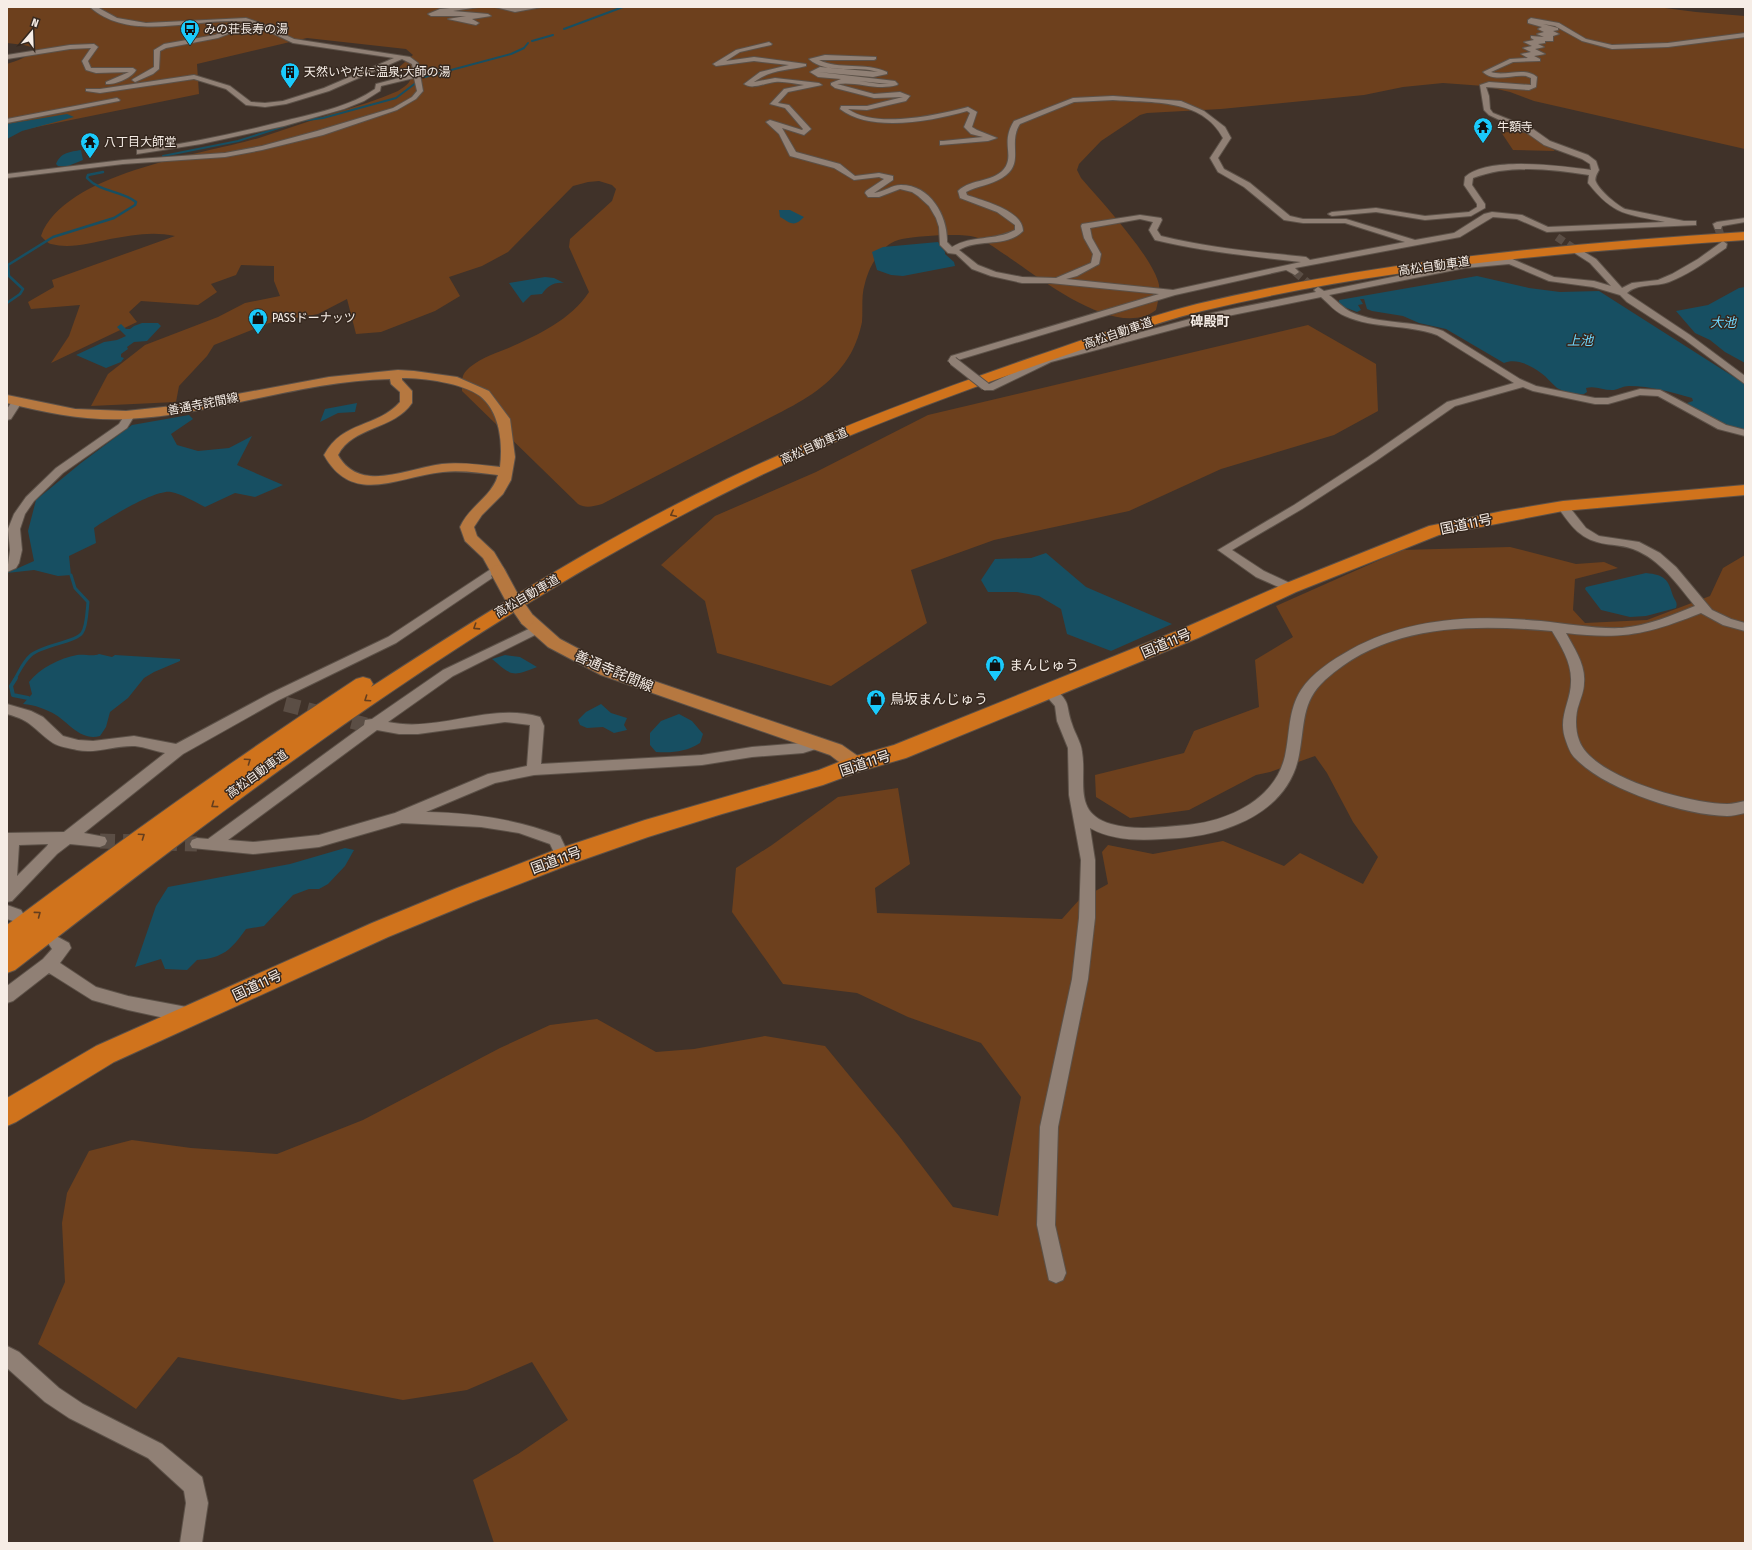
<svg xmlns="http://www.w3.org/2000/svg" width="1752" height="1550" font-family="'Fira Sans Condensed','Noto Sans JP',sans-serif">
<style>
.green{fill:#6d401d}
.water{fill:#174f62}
.lines{fill:none;stroke-linecap:round;stroke-linejoin:round}
.stream-far3{stroke:#174f62;stroke-width:2}
.stream-far2{stroke:#174f62;stroke-width:2.5}
.stream-far1{stroke:#174f62;stroke-width:3}
.stream{stroke:#174f62;stroke-width:4}
.minor-tunnel-far1{stroke:#5b4e45;stroke-width:8;stroke-dasharray:8 4.5;stroke-linecap:butt}
.minor-tunnel{stroke:#5b4e45;stroke-width:15;stroke-dasharray:15 8;stroke-linecap:butt}
.minor-casing{stroke:#5c5148;stroke-width:2}
.major-casing{stroke:#5c5148;stroke-width:2}
.highway-casing{stroke:#5c5148;stroke-width:2}
.minor{fill:#908075;fill-rule:evenodd}
.major{fill:#b67840;fill-rule:evenodd}
.highway{fill:#d0731c;fill-rule:evenodd}
.minor-bridge-casing{stroke:#5c5148;stroke-width:10;stroke-linecap:butt}
.major-bridge-casing{stroke:#5c5148;stroke-width:16;stroke-linecap:butt}
.minor-bridge{stroke:#908075;stroke-width:8}
.major-bridge{stroke:#b67840;stroke-width:14}
.oneway{stroke:#643e1e}
.labels{text-anchor:middle;stroke-width:3;stroke-linejoin:round;paint-order:stroke}
.far-poi-label{font-size:12px;fill:#f6ede6;stroke:#35281f;text-anchor:start}
.far-street-label{font-size:12px;fill:#f6ede6;stroke:#35281f}
.far-quarter-label{font-size:13px;font-weight:bold;fill:#f6ede6;stroke:#35281f}
.far-water-label{font-size:13px;font-style:italic;fill:#6fd7fd;stroke:#35281f}
.street-label{font-size:14px;fill:#f6ede6;stroke:#35281f}
.poi-label{font-size:14px;fill:#f6ede6;stroke:#35281f;text-anchor:start}
</style>
<rect width="100%" height="100%" fill="#403229"/>
<path class="green" d="M7,7H1657L1696,12L1745,16V149L1534,101L1510,92L1484,86L1443,83L1403,87L1364,95L1221,109L1147,113L1140,115L1101,141L1079,164L1077,170L1081,178C1101,201 1154,258 1159,285C1160,293 1158,302 1156,310C1116,341 1038,276 1004,254C995,248 985,240 975,237C960,233 919,236 902,239C882,243 870,264 865,283C861,295 863,309 862,322C860,332 856,344 851,353C835,381 810,397 783,411L602,504C594,506 586,509 578,504L462,391C462,384 461,376 466,371C476,360 493,354 506,349C536,336 571,320 589,292L569,247L570,239L612,201L616,189L612,185L599,181L588,182L573,186L508,252L482,266L449,277L460,296L435,311L381,332L356,334L347,299L318,314L269,323L214,345L207,356L179,386L176,402L91,406L108,374L145,345L218,317L245,303L280,296L274,281V266L241,265L236,275L211,284L217,292L198,305L141,301L129,312L137,322L51,363L69,336L80,305L31,309L28,302L54,287L52,280L175,236C153,231 131,235 110,239C91,243 70,249 51,244C47,243 44,239 41,236C65,172 201,155 259,138C284,130 309,121 334,113C355,107 377,100 398,91C404,87 412,83 411,74L397,69L413,55L406,49L307,38L197,64L199,94L7,133V64C16,61 30,57 35,48L24,45L7,43Z
M1501,132L1530,133L1555,151L1513,150Z
M1308,325L1376,364L1378,411L1334,435L1221,469L1129,511L994,540L911,570L927,623L831,686L717,653L705,601L661,565L715,516L816,472L928,415Z
M1510,547L1576,564L1604,562L1618,568L1575,579L1573,610L1585,623L1647,620L1710,596L1723,568L1745,555V1543H494L473,1480L518,1454L568,1420L532,1362L467,1390L403,1400L178,1357L136,1409L38,1344L65,1282L62,1223L67,1193L89,1151L132,1140L191,1148L277,1154L363,1120L500,1048L550,1025L597,1019L656,1052L694,1049L765,1036L825,1046L899,1136L953,1207L998,1216L1021,1097L981,1043L908,1017L857,993L783,984L732,912L736,868L772,845L838,797L898,788L910,864L875,888L877,913L1062,919L1079,900L1108,884L1102,852L1108,845L1153,854L1223,841L1284,866L1300,853L1363,884L1378,857L1353,822L1327,773L1315,756L1270,772L1256,775L1189,810L1130,818L1096,797L1095,775L1184,753L1194,731L1259,707L1255,660L1293,637L1276,606L1402,550Z"/>
<path class="water" d="M67,114L74,117L22,131L7,139V124Z
M81,150L83,160L68,166H58L56,164C61,152 70,152 81,150Z
M779,210H790L804,217C794,227 792,224 780,217Z
M938,242L945,252V254L954,262L955,266L903,276L891,275L877,270L872,252L883,247Z
M1477,276L1529,288L1560,292L1599,291L1745,384V430C1723,425 1705,417 1687,403L1693,401L1692,398C1670,392 1651,386 1629,386C1623,386 1619,389 1614,390C1604,391 1596,385 1586,388L1587,392L1584,394C1575,394 1565,392 1557,388C1551,383 1547,377 1541,373C1531,365 1516,358 1504,363L1446,329L1419,323L1403,316L1372,311L1367,309L1364,299H1360L1363,304L1358,305L1361,310L1357,312L1339,305V300Z
M545,277L554,278L564,283C553,282 548,286 542,294L531,295L523,303L509,283Z
M1745,287V363L1725,352L1710,340L1695,333L1676,311L1708,305L1739,288Z
M142,323H158L161,326L147,341L134,342L127,347L128,349L121,354V357L124,358L121,362L106,368L76,355L104,342L117,340L126,336L117,327L121,324L126,329H130L134,326Z
M357,403L355,412L338,413L320,422L325,409Z
M189,415L193,419L171,434L177,445L198,451L229,448L252,436L237,465L283,485L255,497L235,493L205,507C195,502 182,494 171,492C156,489 108,518 94,528L96,543L69,556L71,575L58,576L34,570L7,573L34,561L28,531L36,500L81,463L132,425Z
M1046,553L1086,587L1172,624L1111,651L1067,634L1061,609L1039,596L1017,592H988L981,580L995,559L1031,558Z
M1646,573C1665,575 1668,579 1673,596C1675,601 1678,602 1676,608L1646,616L1630,617L1601,610L1585,589L1586,587Z
M99,654L112,657L115,655L180,659V661L154,672L144,678L128,698L110,712L106,727L100,736C81,741 70,724 56,715C46,709 35,705 23,704L32,694L29,682C40,668 60,658 77,655C85,654 93,657 99,654Z
M505,655L520,657L537,667C512,677 512,676 492,659Z
M601,704L611,713L627,718L624,725L627,730L614,733L603,727L587,728L580,725L578,720L586,712Z
M679,714L692,721L703,734L700,743C686,752 672,753 656,752L650,745V733L661,721Z
M345,848L354,850L345,866L328,884L319,889H309L293,895L264,926L246,929C231,950 223,958 197,960L187,970L165,969L161,959L135,967L156,906L168,887L290,864Z"/>
<g class="lines">
<path class="stream-far3" d="M564,29L623,7
M532,41L553,35
M425,77L511,54L524,48L528,43
M163,156L238,141L300,121L323,118L396,98L417,82"/>
<path class="stream-far2" d="M7,303L20,294L23,289L9,276L8,265L53,237L114,218L135,205L136,202C121,190 101,193 87,178L88,175L103,172"/>
<path class="stream-far1" d="M15,679C20,670 23,662 31,655C43,645 76,642 82,633C87,626 87,610 88,602L75,588L71,575"/>
<path class="stream" d="M16,678L11,686L13,695L28,698"/>
<path class="minor-tunnel-far1" d="M1718,227L1723,244
M1557,237L1576,250
M1295,272L1313,287"/>
<path class="minor-tunnel" d="M285,704L366,725
M100,841L139,842
M162,843L197,844"/>
<g class="minor-casing">
<path id="minor" d="M90,7H97L117,18L146,23L246,18L260,23L294,39L410,57L418,63L423,91L416,99L397,110L323,135L262,150L225,157L123,164L7,178V174L123,160L225,153L262,146L317,131L393,108L412,97L417,91L414,78L381,86L380,91L364,101L344,109L284,126L201,144L137,154V150H140C191,143 242,132 292,119C321,112 350,106 375,89L376,84L414,74L412,64L402,59L329,91L286,104L265,107L246,105L226,89L194,79L100,93L86,91V89H100L194,75L230,86L251,102L265,103L283,101L324,88L394,58L293,43L253,24L218,38L166,48L160,51L159,69L153,74L135,82L132,80L133,79L154,67V50L164,44L215,35L247,22C199,16 131,44 90,7Z
M460,7H479L453,11L488,14L491,16L472,19L479,23L476,25L448,19L466,16H431L428,14L440,9Z
M495,7H542L515,12Z
M1531,18L1559,23L1586,39L1612,45L1668,43L1745,33V37L1668,47L1612,49L1582,41L1555,26L1543,24L1558,28V30L1553,31L1559,34L1553,36V41H1545V43L1538,44L1544,47L1535,49L1545,54L1534,56L1540,59V61L1513,62L1491,72C1506,77 1524,66 1537,77L1536,87L1529,90L1486,87L1489,96L1490,109L1493,113L1533,129L1550,141L1588,155L1596,161L1599,170C1597,174 1594,178 1596,182C1600,191 1617,205 1625,209L1684,221H1696V225L1547,232L1517,219L1493,217L1460,237L1295,268L1299,272L1295,275L1286,270L1175,295L958,360L956,363L953,364L948,361L951,356L1159,294L1050,283H1022L991,276L972,269L956,254L948,253L940,245L939,227L936,218L929,206L918,196L912,192L900,189L879,197H868L865,193L866,191L884,179L879,177L854,180L834,168L790,156L779,134L766,122L770,120L802,130L803,129L785,108L770,104L784,89L804,85C795,84 784,81 775,82C765,83 752,90 744,84L760,72L789,65L754,61L716,66L713,64L736,50L769,42L772,44L771,45L740,52L726,61L754,57L806,64V66C786,71 772,69 754,82L775,78L819,83L822,85L788,92L778,103L789,105L811,129L804,135L782,128L796,152L840,164L855,176L879,173L893,176V180L874,193C884,192 891,185 901,185C931,185 948,217 947,242L952,247C971,235 995,241 1015,230V225L997,212L960,198L958,191C971,178 996,183 1006,166C1013,153 1001,142 1014,121L1073,98L1113,96L1181,101L1204,111L1225,127L1231,138L1218,158L1224,169L1250,183L1290,216L1303,219H1346L1415,240L1454,233L1484,214L1492,212L1522,215L1548,227L1665,222C1627,214 1614,216 1588,183L1589,175C1550,169 1510,164 1473,178L1472,185L1485,204V208L1471,216L1425,220L1376,212L1332,216L1328,214L1332,212L1376,208L1425,216L1469,212L1477,207V204L1464,185L1465,177C1488,156 1562,166 1591,170L1590,164L1582,159L1544,145L1527,133L1489,115L1484,110L1480,85L1489,82L1531,85V78L1526,76C1512,74 1495,83 1483,72L1510,59L1528,58L1521,54L1531,52L1523,48L1532,46L1524,42L1534,40L1531,38V36L1544,37L1537,34L1544,32L1538,29L1542,27L1528,23V20ZM1113,100C1152,103 1202,98 1223,138L1210,158L1218,172L1244,187L1284,220L1303,223H1345L1405,242L1310,260L1306,257C1257,252 1209,248 1161,236L1157,230L1162,220L1161,218L1140,215L1082,224L1081,226L1084,238L1093,254L1091,263L1056,278L1022,277L996,272L978,265L959,250C978,238 1007,248 1023,231C1023,210 983,201 967,195L966,192C977,186 991,185 1002,178C1026,164 1007,144 1020,124L1074,102ZM1140,219L1153,222L1149,230L1155,240C1205,252 1250,256 1301,262L1173,290L1066,279L1077,276L1099,264L1101,254L1092,238L1090,228Z
M94,44L98,47L88,61L91,68H133L136,70C132,78 115,85 106,84V82L129,72L96,73L86,70L82,61L91,48L70,49L7,59V55L70,45Z
M825,55L876,57V59L874,60H819C839,70 865,62 887,72V74L873,77L818,72L895,81L898,84L897,85C876,91 858,81 837,84L874,94L900,92L910,96L906,101L867,110L848,109C875,129 938,115 968,107L977,112L972,127L977,130L997,138L988,141L940,145V141H943L983,137L971,134L964,127L970,113L967,111C932,121 871,133 840,109L841,106H867L903,97L874,98L835,88L831,85V83L841,79L818,77L810,72L820,67L878,72C857,65 826,75 809,59ZM859,81L889,84H880Z
M117,98L120,100L119,101L7,123V119Z
M1745,218V222L1722,226L1721,229H1715L1713,224L1717,222Z
M1723,241L1727,244L1726,248C1708,260 1690,274 1669,282C1656,287 1638,283 1627,293L1690,335L1745,376V384L1684,339L1627,302L1620,295L1593,287L1549,281L1509,264L1465,268L1329,295C1336,300 1344,309 1351,312C1380,325 1414,320 1443,331L1520,379L1536,386L1595,398H1608L1640,389L1660,390L1726,425L1745,430V436L1718,429L1658,396L1640,395L1608,404H1595L1533,391L1523,387L1455,406L1376,461L1302,509L1232,550L1264,571L1294,585L1296,588L1290,592L1256,577L1218,550L1294,505L1368,457L1447,402L1514,383L1437,335C1407,324 1374,329 1345,316C1336,313 1328,303 1321,297L1213,319L1051,362L993,390H985L980,386L985,383L989,384L1045,358L1212,313L1316,292L1314,290L1318,287L1324,291L1465,262L1510,258L1554,277L1594,281L1611,286L1590,263L1573,252V248L1576,247L1596,259L1622,288L1632,283L1658,280L1672,274L1698,259Z
M17,399L22,402L11,419L7,420V409L13,400Z
M130,412L135,415L127,428L63,473L34,501L25,514L20,529L22,550L19,563L16,568L7,572L10,550L8,529L14,514L26,497L56,468L119,424L126,413Z
M1563,503L1567,504L1586,528L1599,536L1639,542L1660,553L1676,567L1712,610L1731,619L1745,623V631L1723,625L1701,613C1648,634 1623,640 1566,633C1574,648 1586,665 1584,683C1584,691 1581,697 1579,704C1575,714 1575,730 1579,740C1591,777 1691,804 1727,804C1733,804 1739,802 1745,801V813C1739,814 1733,816 1727,816C1684,815 1606,790 1576,759C1571,755 1568,747 1566,741C1557,718 1571,702 1571,682C1572,663 1561,646 1552,631C1474,624 1387,623 1325,680C1301,702 1305,725 1299,755C1289,811 1229,834 1179,838C1149,840 1116,843 1090,828L1095,860V918L1088,979L1058,1127L1055,1225L1066,1273L1063,1280L1056,1283L1049,1280L1037,1225L1040,1127L1072,979L1079,918L1081,860L1069,795L1068,748L1057,721L1055,706L1042,691L1044,688H1054C1072,704 1065,704 1072,724C1075,734 1081,742 1082,752C1087,780 1072,813 1111,824C1134,831 1163,827 1187,825C1228,821 1275,800 1285,756C1290,734 1288,710 1301,690C1312,673 1332,660 1350,650C1409,617 1476,615 1541,621C1568,624 1595,629 1622,628C1648,626 1672,615 1695,606C1677,584 1660,559 1633,549C1625,546 1614,545 1606,544C1580,540 1571,526 1557,506Z
M497,565L501,566L503,569L501,572L396,643L279,700L183,754L84,833L105,837L107,841L105,845L100,847L70,844L57,854L12,901L7,902V833L64,832L165,753C155,751 145,747 135,746C116,745 96,754 77,750C70,748 59,747 53,743C33,729 33,721 7,714V704L31,711L43,717L63,736L78,740L93,741L134,736L176,744L269,694L388,637ZM48,844L47,846L17,876L19,845Z
M537,625L541,626L543,629L541,632L453,676L388,722C439,733 489,702 540,717L544,726L541,764L702,755L752,747L802,743L814,739L819,740L821,744L819,748L803,753L752,757L702,765L534,775L495,783L426,812C473,813 516,819 560,836L570,857L568,861L563,863L558,861L550,844L519,833L481,827L402,823L319,847L253,854L192,848L190,844L192,840L197,838L208,839L364,725L365,720L372,719L443,670ZM505,722L530,725L527,766L488,774L395,813L319,835L253,842L228,840L377,730L399,734H418Z
M7,905L21,910L24,915L21,920L16,922L7,919Z
M56,936L69,943L71,948L60,963L96,987L128,996L192,1008L198,1011L200,1016L198,1021L192,1024L128,1010L92,1000L49,973L13,1001L7,1003V986L43,959L52,949L48,943L50,938Z
M7,1346L19,1352L59,1388L83,1404L162,1444L202,1477L208,1503L202,1543H180L186,1503L184,1491L148,1458L69,1418L45,1402L7,1368Z"/>
</g>
<g class="major-casing">
<path id="major" d="M398,370L414,371L457,377L489,391L510,419L515,457L511,480L503,494L482,515L474,527L477,536L494,552L506,572L503,576L498,577L493,576L483,558L465,541L460,527C469,506 492,497 498,475C480,473 461,470 443,472C399,476 353,507 324,455C343,420 377,428 400,402V392L391,384L390,379C300,381 215,415 127,419C86,421 46,413 7,403V395L75,409L126,411L173,406L329,377ZM402,378C424,378 462,383 480,396C500,412 503,443 500,467C481,465 461,462 442,464C407,468 360,494 338,455C353,426 394,430 412,403V391L402,380Z
M527,614L533,615L560,639L613,667L842,745L862,759L865,764L862,769C850,773 840,762 830,755L601,675L548,647L521,623L519,619L521,615Z"/>
</g>
<g class="highway-casing">
<path id="highway" d="M1745,232V240C1563,252 1379,268 1202,311C1146,325 1092,347 1037,365C928,403 820,444 717,497C465,625 238,797 15,970L7,973V925C121,840 237,757 356,679L363,677L370,679L373,684L371,687C486,612 604,538 727,479C827,431 931,392 1036,356C1089,338 1142,318 1197,304C1376,261 1561,244 1745,232Z
M1745,485V495L1563,511L1439,535L1296,592L1198,638L906,758L861,771L823,785L722,814L648,837L571,864L473,902L388,937L114,1062L16,1122L7,1126V1098L96,1046L372,923L457,888L555,850L645,820L819,770L849,758L894,745L1184,628L1284,584L1429,526L1503,511L1563,501Z"/>
</g>
<use href="#minor" class="minor"/>
<use href="#major" class="major"/>
<use href="#highway" class="highway"/>
<g class="minor-bridge-casing">
<path id="minor-bridge" d="M953,361L985,386"/>
</g>
<g class="major-bridge-casing">
<path id="major-bridge" d="M498,572L511,596L527,619"/>
</g>
<use href="#minor-bridge" class="minor-bridge"/>
<use href="#major-bridge" class="major-bridge"/>
</g>
<defs><path id="oneway-chevron" d="M-2-3.5L2.5 0L-2 3.5" fill="none" stroke-width="1.6" stroke-linecap="round" stroke-linejoin="round"/></defs>
<g class="oneway">
<use href="#oneway-chevron" transform="translate(673 514) rotate(153)"/>
<use href="#oneway-chevron" transform="translate(476 627) rotate(147)"/>
<use href="#oneway-chevron" transform="translate(367 699) rotate(146)"/>
<use href="#oneway-chevron" transform="translate(248 761) rotate(-35)"/>
<use href="#oneway-chevron" transform="translate(214 805) rotate(144)"/>
<use href="#oneway-chevron" transform="translate(142 836) rotate(-35)"/>
<use href="#oneway-chevron" transform="translate(38 914) rotate(-37)"/>
</g>
<defs>
<g id="bus-pin" transform="scale(1)"><path d="M0 17L-7.5 6A9.5 9.5 0 1 1 7.5 6Z" fill="#1acafc" stroke="#35281f"/><path d="M-5-6H5V4H4V6H2V4H-2V6H-4V4H-5ZM-3.5-4V0h7V-4ZM-3.5 1.2v1.5H-2V1.2ZM2 1.2v1.5H3.5V1.2Z" fill="#111"/></g>
<g id="building-pin" transform="scale(1)"><path d="M0 17L-7.5 6A9.5 9.5 0 1 1 7.5 6Z" fill="#1acafc" stroke="#35281f"/><path d="M-4-6H4V6H1V3H-1V6H-4ZM-2.5-4.3h1.7v1.8h-1.7ZM.8-4.3h1.7v1.8H.8ZM-2.5-1h1.7V.8h-1.7ZM.8-1h1.7V.8H.8Z" fill="#111"/></g>
<g id="temple-pin" transform="scale(1)"><path d="M0 17L-7.5 6A9.5 9.5 0 1 1 7.5 6Z" fill="#1acafc" stroke="#35281f"/><path d="M0-6L5-2H3V0L6.5 2.5H4V6H1.5V3h-3V6H-4V2.5H-6.5L-3 0V-2H-5Z" fill="#111"/></g>
<g id="shop-pin" transform="scale(1)"><path d="M0 17L-7.5 6A9.5 9.5 0 1 1 7.5 6Z" fill="#1acafc" stroke="#35281f"/><path d="M-5-2.5h2.3a2.7 3.5 0 0 1 5.4 0H5L5.5 6h-11ZM-1.5-2.5h3a1.5 2.3 0 0 0-3 0Z" fill="#111"/></g>
</defs>
<g fill-rule="evenodd">
<use href="#bus-pin" x="190" y="29"/>
<use href="#building-pin" x="290" y="72"/>
<use href="#temple-pin" x="1483" y="127"/>
<use href="#temple-pin" x="90" y="142"/>
<use href="#shop-pin" x="258" y="318"/>
<use href="#shop-pin" x="995" y="665"/>
<use href="#shop-pin" x="876" y="699"/>
</g>
<g class="labels">
<g class="far-poi-label">
<text x="204" y="33">みの荘長寿の湯</text>
<text x="304" y="76">天然いやだに温泉;大師の湯</text>
<text x="1497" y="131">牛額寺</text>
<text x="104" y="146">八丁目大師堂</text>
<text x="272" y="322">PASSドーナッツ</text>
</g>
<g class="far-street-label">
<text transform="translate(1434 266) rotate(-8)" y="4">高松自動車道</text>
<text transform="translate(1118 333) rotate(-19)" y="4">高松自動車道</text>
<text transform="translate(203 404) rotate(-11)" y="4">善通寺詫間線</text>
<text transform="translate(814 446) rotate(-24)" y="4">高松自動車道</text>
<text transform="translate(527 596) rotate(-30)" y="4">高松自動車道</text>
<text transform="translate(257 774) rotate(-36)" y="4">高松自動車道</text>
</g>
<g class="far-quarter-label">
<text x="1210" y="326">碑殿町</text>
</g>
<g class="far-water-label">
<text x="1723" y="327">大池</text>
<text x="1580" y="345">上池</text>
</g>
<g class="street-label">
<text transform="translate(1466 524) rotate(-12)" y="5">国道11号</text>
<text transform="translate(1166 643) rotate(-23)" y="5">国道11号</text>
<text transform="translate(614 671) rotate(23)" y="5">善通寺詫間線</text>
<text transform="translate(865 763) rotate(-18)" y="5">国道11号</text>
<text transform="translate(556 860) rotate(-20)" y="5">国道11号</text>
<text transform="translate(257 985) rotate(-25)" y="5">国道11号</text>
</g>
<g class="poi-label">
<text x="1009" y="670">まんじゅう</text>
<text x="890" y="704">鳥坂まんじゅう</text>
</g>
</g>
<rect width="1752" height="1550" fill="none" stroke="#f6ede6" stroke-width="16"/>
<g transform="translate(32 32) rotate(19)" stroke="#35281f" stroke-width="3" paint-order="stroke">
<path d="M0-3L7 15L0 10L-7 15Z" fill="#f6ede6"/>
<text y="-6" font-size="11" font-weight="bold" text-anchor="middle" fill="#f6ede6">N</text>
</g>
</svg>
